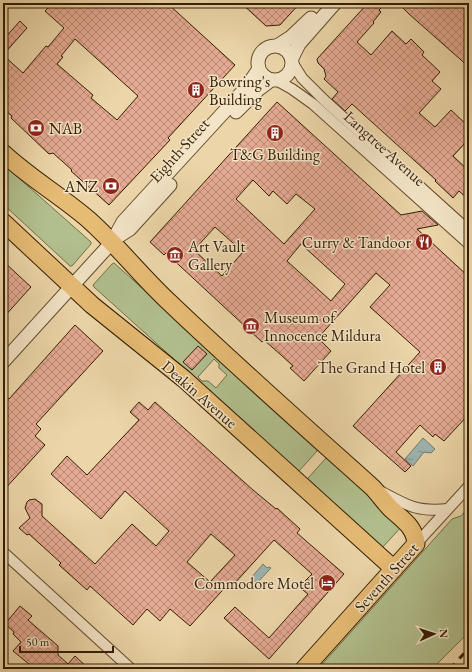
<svg xmlns="http://www.w3.org/2000/svg" width="472" height="672" font-family="'EB Garamond',serif">
<style>
.green{fill:#b1bf8d;stroke:#726e48;fill-rule:evenodd}
.water{fill:url(#water-ripples);stroke:#73796d}
.building{fill:url(#building-cross-hatch);stroke:#331e03;fill-rule:evenodd}
.lines{fill:none;stroke-linecap:round;stroke-linejoin:round}
.minor-casing{stroke:#614c2c;stroke-width:12}
.tertiary-casing{stroke:#614c2c;stroke-width:15}
.trunk-casing{stroke:#331e03;stroke-width:19}
.minor{stroke:#f3e4c7;stroke-width:10}
.tertiary{stroke:#f3e4c7;stroke-width:13}
.trunk{stroke:#e6bb74;stroke-width:17}
.rail{stroke:#331e03;stroke-width:3;stroke-dasharray:7 7;stroke-linecap:butt}
.labels{text-anchor:middle;stroke-width:3;stroke-linejoin:round;paint-order:stroke}
.poi-label{font-size:16px;fill:#331e03;stroke:#f3e4c7;text-anchor:start}
.street-label{font-size:16px;fill:#331e03;stroke:#f3e4c7}
</style>
<defs>
<pattern id="water-ripples" width="26" height="14" patternUnits="userSpaceOnUse"><rect width="26" height="14" fill="#9db6b3"/><path d="M2 4q2-2 4 0t4 0M15 11q2-2 4 0t4 0" fill="none" stroke="#81938f"/></pattern>
<pattern id="building-cross-hatch" width="8" height="8" patternUnits="userSpaceOnUse"><rect width="8" height="8" fill="#e5aa93"/><path d="M0 0l8 8M0 8l8-8" fill="none" stroke="#ba8a76"/></pattern>
</defs>
<rect width="100%" height="100%" fill="#ecd6a9"/>
<filter id="stains"><feTurbulence type="fractalNoise" baseFrequency=".005" numOctaves="4"/><feColorMatrix values="0 0 0 0 .2 0 0 0 0 .09 0 0 0 0 .02 0 0 0 .5 -.17"/></filter>
<radialGradient id="worn" r=".72"><stop offset=".6" stop-color="#630" stop-opacity="0"/><stop offset="1" stop-color="#630" stop-opacity=".3"/></radialGradient>
<path class="green" d="M3,164L91,242V244L72,266H70L3,204Z
M114,263L317,445V451L299,471H298L94,287L93,285L112,264ZM214,359L219,364V368L227,375L216,388L208,381H202L198,377Z
M327,457L403,525L381,549L308,479V478Z
M469,507V632L432,669H318L452,519L461,516Z"/>
<path class="water" d="M423,438L435,449L431,453L424,452L413,466L405,459Z
M263,564L267,568L269,567L271,568L257,583L251,578Z"/>
<path class="building" d="M53,3H167L235,65L168,138L170,140L109,205L71,171L72,170L53,153L49,154L11,118L12,116L3,109V55L23,73L46,46L48,47L64,28L45,11ZM75,39L138,96L117,120L91,98L93,95L57,64L63,57L61,56Z
M241,3H300L280,25L266,26Z
M368,3H386L379,10L381,12L373,22L374,23L357,42L371,55L392,31L406,44L411,39L424,52L422,55L440,72L432,81L441,89L419,113L435,127L451,110L469,127V139L453,156L469,171V200L459,191L453,198L435,181L436,180L352,104L345,111L332,99L338,92L324,79L326,76L324,69L318,63L317,59Z
M398,3H469V67L409,14Z
M20,21L27,28L3,55V40Z
M277,102L401,215L422,211L438,225L417,229L469,277V414L444,441L435,434L433,437L420,425L396,452L411,466L405,472L353,426L420,352L370,307L390,285L376,273L318,338L331,351L304,381L290,368L293,366L281,355L264,340L262,342L166,253L164,255L150,242ZM253,180L269,196L273,191L287,204L296,194L315,209L284,244L236,199ZM215,227L243,252L222,276L194,250ZM301,244L345,284L331,301L287,261Z
M3,261L31,287L3,318Z
M75,325L103,351L36,424L41,429L35,436L45,445L3,491V394L9,399Z
M198,346L207,354L192,370L183,362Z
M139,402L148,410L155,402L253,490L276,509L277,508L300,529L297,533L344,574L269,659L224,618L235,607L269,638L308,594L299,587L312,574L274,540L234,584L231,581L190,626L170,609L160,621L147,609L133,625L90,586L87,590L59,565L61,563L29,534L27,535L19,528L30,518L25,508L27,502L29,500L35,499L42,504V516L95,564L132,524L156,546L169,531L125,491L101,519L51,474L67,456L87,475L139,420L130,412ZM211,534L235,555L210,582L187,562Z
M20,606L32,616L28,620L58,646V655L68,664L75,656L89,669H35L13,651L21,642L13,634L14,632L5,624Z"/>
<g class="lines">
<g class="minor-casing">
<path id="minor" d="M292,62L302,78L324,100L469,231
M276,80L292,89L313,104L469,244
M382,492C408,506 417,512 448,509
M416,544L469,486
M3,552L131,669"/>
</g>
<g class="tertiary-casing">
<path id="tertiary" d="M258 63a17 17 0 1 1 34 0a17 17 0 1 1-34 0Z
M277,46L291,37L311,18
M292,58L299,44L335,3
M236,112L259,89L271,80
M116,238L130,229L170,185
M3,362L103,252L112,242L123,222L245,89L259,69"/>
</g>
<g class="trunk-casing">
<path id="trunk" d="M3,153C30,178 61,196 89,220C117,245 141,276 169,302C235,365 304,426 372,487C379,494 384,502 391,509C403,520 415,527 416,544L304,669
M3,222L92,305L184,379L394,569"/>
</g>
<use href="#minor" class="minor"/>
<use href="#tertiary" class="tertiary"/>
<use href="#trunk" class="trunk"/>
<path class="rail" d="M450,669L469,648"/>
</g>
<defs>
<g id="building-disc" transform="scale(0.9)"><circle r="9.5" fill="#8f2418" stroke="#f3e4c7"/><path d="M-4-6H4V6H1V3H-1V6H-4ZM-2.5-4.3h1.7v1.8h-1.7ZM.8-4.3h1.7v1.8H.8ZM-2.5-1h1.7V.8h-1.7ZM.8-1h1.7V.8H.8Z" fill="#fff"/></g>
<g id="bank-disc" transform="scale(0.9)"><circle r="9.5" fill="#8f2418" stroke="#f3e4c7"/><path d="M-6-4H6V4H-6ZM0-2.3a2.3 2.3 0 1 0 0 4.6a2.3 2.3 0 1 0 0-4.6Z" fill="#fff"/></g>
<g id="restaurant-disc" transform="scale(0.9)"><circle r="9.5" fill="#8f2418" stroke="#f3e4c7"/><path d="M-5-6h1v4h1v-4h1v4h1v-4h1v5L-1.5 .5V6h-2V.5L-5-1ZM5-6V6H3V1.5H1.5Q1.5-4 5-6Z" fill="#fff"/></g>
<g id="museum-disc" transform="scale(0.9)"><circle r="9.5" fill="#8f2418" stroke="#f3e4c7"/><path d="M0-6L6-3V-2H-6V-3ZM-5-1h2V3h-2ZM-1-1h2V3h-2ZM3-1h2V3H3ZM-6 4H6V6H-6Z" fill="#fff"/></g>
<g id="hotel-disc" transform="scale(0.9)"><circle r="9.5" fill="#8f2418" stroke="#f3e4c7"/><path d="M-6-4.5h1.5V1H6V5H4.5V3h-9V5H-6ZM-4 0a1.8 1.8 0 1 1 3.6 0ZM.5 0V-2.5h3Q6-2.5 6 0Z" fill="#fff"/></g>
</defs>
<g fill-rule="evenodd">
<use href="#building-disc" x="196" y="90"/>
<use href="#bank-disc" x="36" y="128"/>
<use href="#building-disc" x="275" y="133"/>
<use href="#bank-disc" x="111" y="186"/>
<use href="#restaurant-disc" x="424" y="242"/>
<use href="#museum-disc" x="175" y="255"/>
<use href="#museum-disc" x="251" y="326"/>
<use href="#building-disc" x="438" y="367"/>
<use href="#hotel-disc" x="327" y="583"/>
</g>
<g class="labels">
<g class="poi-label">
<text x="209" y="87">Bowring's<tspan x="209" dy="18">Building</tspan></text>
<text x="49" y="134">NAB</text>
<text x="275" y="160" text-anchor="middle">T&amp;G Building</text>
<text x="98" y="192" text-anchor="end">ANZ</text>
<text x="411" y="248" text-anchor="end">Curry &amp; Tandoor</text>
<text x="188" y="252">Art Vault<tspan x="188" dy="18">Gallery</tspan></text>
<text x="264" y="323">Museum of<tspan x="264" dy="18">Innocence Mildura</tspan></text>
<text x="425" y="373" text-anchor="end">The Grand Hotel</text>
<text x="314" y="589" text-anchor="end">Commodore Motel</text>
</g>
<g class="street-label">
<text transform="translate(385 148) rotate(42)" y="6">Langtree Avenue</text>
<text transform="translate(179 150) rotate(-48)" y="6">Eighth Street</text>
<text transform="translate(200 394) rotate(41)" y="6">Deakin Avenue</text>
<text transform="translate(386 577) rotate(-48)" y="6">Seventh Street</text>
</g>
</g>
<rect width="472" height="672" fill="none" stroke="#ecd6a9" stroke-width="16"/>
<rect x="4" y="4" width="464" height="664" fill="none" stroke="#331e03" stroke-width="2"/>
<rect x="8" y="8" width="456" height="656" fill="none" stroke="#331e03"/>
<g transform="translate(434 634) rotate(87)" stroke="#f3e4c7" stroke-width="3" paint-order="stroke">
<path d="M0-3L7 15L0 10L-7 15Z" fill="#331e03"/>
<text y="-6" font-size="11" font-weight="bold" text-anchor="middle" fill="#331e03">N</text>
</g>
<path d="M20 646v6h93v-6" fill="none" stroke="#331e03" stroke-width="2"/>
<text x="26" y="646" font-size="12" fill="#331e03" stroke="#f3e4c7" stroke-width="3" paint-order="stroke">50 m</text>
<rect width="100%" height="100%" filter="url(#stains)"/>
<rect width="100%" height="100%" fill="url(#worn)"/>
</svg>
